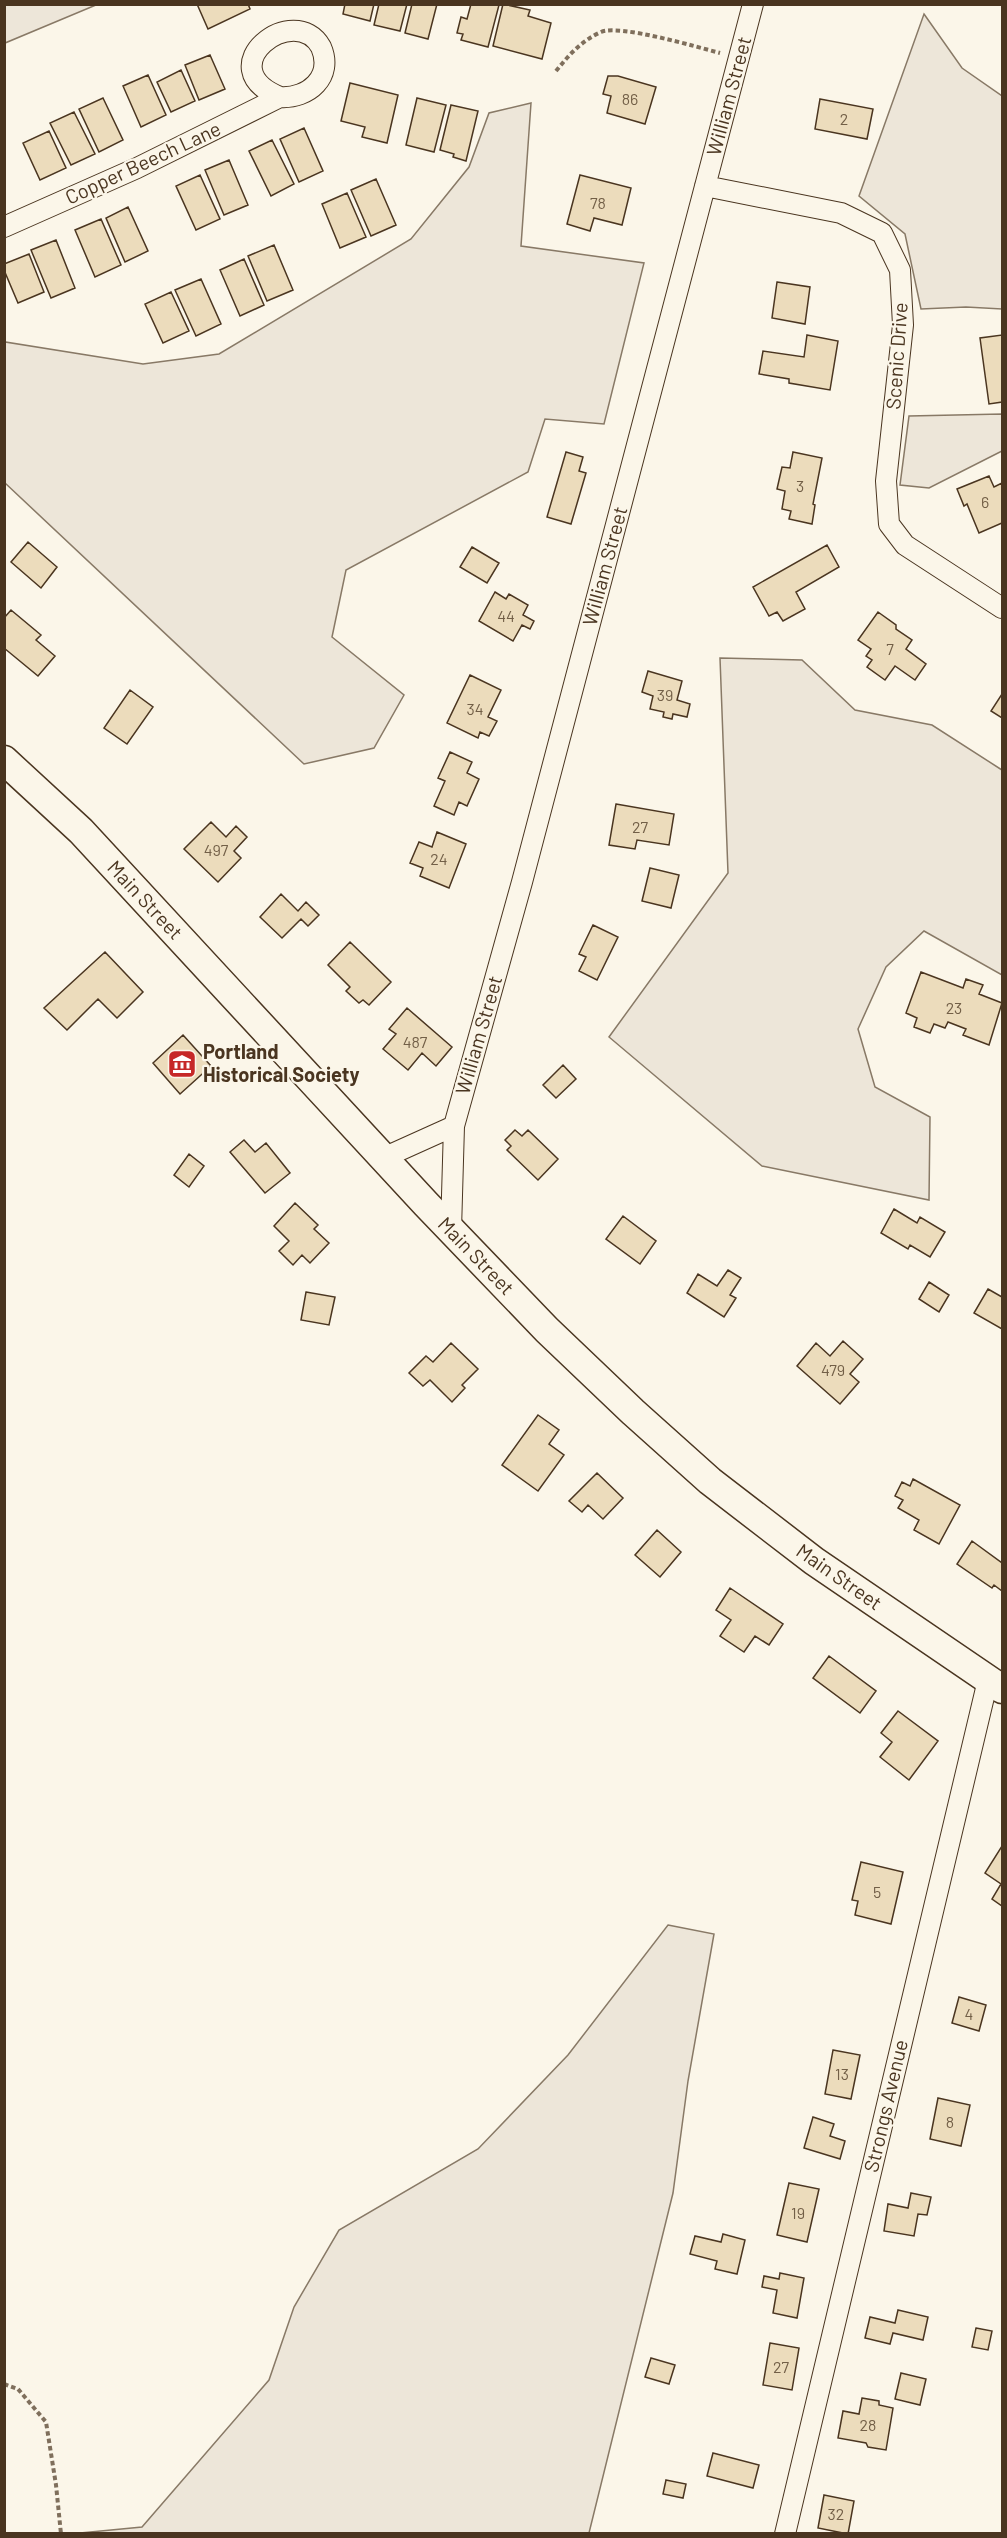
<svg xmlns="http://www.w3.org/2000/svg" width="1007" height="2538" font-family="Barlow,sans-serif">
<style>
.green{fill:#ede6d9;stroke:#887966;stroke-width:1.5}
.building{fill:#ecdcbc;stroke:#4a3520;stroke-width:1.5}
.lines{fill:none;stroke-linecap:round;stroke-linejoin:round}
.street-casing{stroke:#4a3520;stroke-width:22}
.secondary-casing{stroke:#4a3520;stroke-width:31}
.path{stroke:#7f6f5c;stroke-width:4;stroke-dasharray:4.5 3;stroke-linecap:butt}
.street{stroke:#fbf6e9;stroke-width:20}
.secondary{stroke:#fbf6e9;stroke-width:28}
.labels{text-anchor:middle;stroke-width:4.5;stroke-linejoin:round;paint-order:stroke}
.number-label{font-size:16px;fill:#725f47}
.street-label{font-size:20px;fill:#4a3520;stroke:#fbf6e9}
.poi-label{font-size:20px;font-weight:bold;fill:#4a3520;stroke:#fbf6e9;text-anchor:start}
</style>
<rect width="100%" height="100%" fill="#fbf6e9"/>
<path class="green" d="M5,4H96V5L5,43Z
M924,14L962,68L1002,96V309L966,307L921,309L905,234L859,196Z
M531,103L521,246L644,263L604,424L545,419L528,472L346,570L332,637L404,695L374,748L304,764L5,483V342L143,364L219,354L411,239L469,167L489,113Z
M1002,414V451L929,488L900,485L909,416Z
M720,658L802,660L855,710L932,725L1002,770V975L924,931L886,967L858,1029L875,1087L930,1117L929,1200L762,1166L609,1037L728,873Z
M668,1925L714,1934L688,2081L673,2193L589,2533H80L142,2527L269,2380L294,2307L339,2230L478,2149L568,2055Z"/>
<path class="building" d="M197,4H248L250,9L208,29Z
M345,4H374L370,21L343,14Z
M379,4H407L400,31L374,25Z
M412,4H437L428,39L405,33Z
M471,4L499,5L488,47L461,40L463,34L457,33L461,17L467,19Z
M503,4L530,10L528,16L551,23L542,59L493,46Z
M210,55L225,89L199,100L185,65Z
M181,70L195,101L171,112L157,82Z
M148,75L166,115L141,127L123,86Z
M608,76H618L656,87L645,124L607,113L611,96L603,94Z
M350,83L398,95L387,143L362,137L365,127L341,121Z
M103,98L123,140L99,152L79,109Z
M417,98L446,105L434,152L406,145Z
M820,99L873,109L867,139L815,129Z
M451,105L478,111L466,161L453,157L454,154L440,150Z
M74,112L95,154L71,165L50,123Z
M304,128L323,171L299,182L280,139Z
M49,131L66,168L40,180L23,143Z
M272,140L294,184L271,196L249,151Z
M229,160L248,205L224,215L205,170Z
M200,175L220,219L196,230L176,186Z
M580,175L631,188L622,225L594,218L590,231L567,224Z
M376,179L396,225L371,236L351,190Z
M347,193L366,237L340,248L322,204Z
M128,207L148,251L125,262L106,218Z
M101,219L121,265L95,277L75,230Z
M56,240L75,288L51,298L31,250Z
M274,245L293,290L267,301L248,256Z
M29,254L44,292L18,303L4,270V264Z
M244,259L264,305L240,316L220,270Z
M201,279L221,324L196,336L175,290Z
M777,282L810,287L805,324L772,318Z
M171,292L189,331L163,343L145,304Z
M807,335L838,341L830,390L789,383V379L759,374L763,351L804,357Z
M1002,335V402L989,404L980,338Z
M566,452L583,457L579,471L586,473L571,524L547,517Z
M793,452L822,458L813,504L815,505L812,524L789,519L791,511L782,509L785,491L777,489L782,467L790,468Z
M989,476L994,487L1002,483V523L979,533L967,504L964,506L957,489Z
M28,542L57,567L41,588L11,562Z
M827,545L839,567L796,592L805,609L783,621L777,612L769,616L753,587Z
M472,547L499,563L487,583L460,567Z
M495,592L506,599L509,594L528,605L523,615L534,621L530,629L522,625L513,641L479,621Z
M11,610L41,635L36,640L55,656L38,676L4,648V618Z
M878,612L896,625V629L912,640L906,649L926,664L915,680L895,666L885,680L867,667L872,660L866,656L871,649L858,640Z
M648,671L682,681L677,700L690,704L687,717L673,714L672,719L663,717L664,712L650,709L653,696L642,692Z
M470,675L501,690L488,717L497,721L489,736L480,732L478,738L447,723Z
M130,690L153,707L127,744L104,728Z
M1002,694V718L991,711Z
M450,752L472,762L467,773L479,779L467,806L459,802L454,815L434,806L445,781L438,778Z
M616,804L674,814L669,845L637,840L635,849L609,845Z
M211,822L226,837L236,826L247,837L234,851L241,858L218,882L184,849Z
M437,832L466,844L449,888L420,876L423,868L410,863L419,842L432,847Z
M650,868L679,875L671,908L642,901Z
M281,894L298,911L306,902L319,915L308,926L301,919L282,938L260,917Z
M593,925L618,937L597,980L579,971L586,957L579,954Z
M350,942L391,982L369,1005L363,1000L359,1003L346,991L350,987L328,965Z
M105,952L143,992L117,1018L98,999L67,1030L44,1008Z
M921,972L963,988L966,979L983,985L979,994L1002,1003L989,1045L963,1035L966,1029L948,1022L945,1028L934,1024L930,1033L914,1027L917,1018L906,1013Z
M407,1008L452,1047L436,1066L422,1053L408,1070L383,1049L396,1034L389,1029Z
M183,1035L211,1066L180,1094L153,1063Z
M563,1065L576,1079L556,1098L543,1085Z
M515,1130L522,1136L528,1130L558,1159L538,1180L507,1150L511,1146L505,1140Z
M244,1140L255,1152L266,1143L290,1173L265,1193L230,1152Z
M189,1154L204,1166L189,1187L174,1175Z
M295,1203L318,1225L314,1229L329,1243L310,1263L302,1255L293,1265L279,1251L289,1241L274,1226Z
M894,1209L917,1223L920,1217L945,1232L930,1257L910,1245L908,1249L881,1233Z
M623,1216L656,1241L640,1264L606,1239Z
M728,1270L741,1278L730,1295L736,1298L724,1317L687,1293L698,1274L717,1286Z
M929,1282L949,1295L939,1312L919,1299Z
M988,1289L1002,1297V1329L974,1313Z
M306,1292L335,1297L329,1325L301,1320Z
M843,1341L863,1359L850,1374L859,1382L840,1404L797,1366L816,1343L830,1356Z
M451,1343L478,1369L462,1385L465,1388L452,1402L430,1380L423,1386L409,1373L426,1356L433,1362Z
M538,1415L559,1430L549,1444L564,1455L538,1491L502,1465Z
M597,1473L623,1498L603,1519L588,1505L582,1512L569,1501Z
M913,1479L960,1505L939,1544L914,1530L919,1520L898,1508L903,1500L895,1496L902,1482L910,1486Z
M657,1530L681,1552L660,1577L635,1555Z
M972,1541L1002,1563V1591L994,1585L992,1588L957,1564Z
M730,1588L783,1624L769,1645L755,1636L744,1652L720,1636L731,1620L716,1610Z
M829,1656L876,1691L860,1713L813,1678Z
M898,1711L938,1741L909,1780L880,1757L892,1742L881,1733Z
M1002,1846V1906L992,1899L1001,1884L985,1873Z
M861,1862L903,1872L891,1924L855,1915L858,1901L852,1900Z
M959,1997L986,2005L979,2031L952,2023Z
M833,2050L860,2055L851,2099L825,2094Z
M938,2098L970,2105L961,2146L930,2139Z
M813,2117L834,2124L830,2136L845,2141L840,2159L804,2148Z
M789,2183L819,2189L807,2242L777,2235Z
M911,2193L931,2197L927,2215L918,2214L914,2236L884,2231L888,2204L908,2208Z
M723,2234L745,2240L737,2274L715,2269L717,2261L690,2254L695,2236L721,2242Z
M780,2273L804,2278L797,2318L773,2313L777,2290L762,2287L764,2276L779,2279Z
M898,2310L928,2317L923,2340L893,2333L890,2344L865,2338L870,2317L895,2323Z
M976,2328L992,2331L988,2350L972,2347Z
M770,2343L799,2348L792,2390L763,2385Z
M651,2358L675,2365L669,2384L645,2377Z
M901,2373L926,2379L920,2405L895,2399Z
M862,2398L879,2401V2405L893,2408L886,2450L868,2447L866,2443L838,2438L843,2411L859,2414Z
M713,2453L759,2465L753,2488L707,2476Z
M666,2480L686,2484L683,2498L663,2494Z
M824,2495L854,2501L848,2534L818,2528Z"/>
<g class="lines">
<g class="street-casing">
<path id="street" d="M705,186L841,213L882,233L900,270L903,325L886,481L889,524L905,545L1002,608
M4,227L137,168L280,97C308,99 334,77 321,47C295,0 207,67 280,97
M383,1158L454,1126
M451,1230L454,1126L522,882L753,4
M785,2534L988,1680"/>
</g>
<g class="secondary-casing">
<path id="secondary" d="M4,760L81,831L426,1204L547,1330L633,1412L710,1481L814,1561L1002,1689"/>
</g>
<path class="path" d="M556,71C569,55 581,41 601,32C619,24 697,47 720,53
M4,2384L18,2389L46,2422L56,2485L61,2534"/>
<use href="#street" class="street"/>
<use href="#secondary" class="secondary"/>
</g>
<defs>
<g id="museum-square" transform="scale(1.5)"><rect x="-9" y="-9" width="18" height="18" rx="4" fill="#c62828" stroke="#fbf6e9"/><path d="M0-6L6-3V-2H-6V-3ZM-5-1h2V3h-2ZM-1-1h2V3h-2ZM3-1h2V3H3ZM-6 4H6V6H-6Z" fill="#fff"/></g>
</defs>
<g fill-rule="evenodd">
<use href="#museum-square" x="182" y="1064"/>
</g>
<g class="labels">
<g class="number-label">
<text x="630" y="105">86</text>
<text x="844" y="125">2</text>
<text x="598" y="209">78</text>
<text x="800" y="492">3</text>
<text x="985" y="508">6</text>
<text x="506" y="622">44</text>
<text x="890" y="655">7</text>
<text x="665" y="701">39</text>
<text x="475" y="715">34</text>
<text x="640" y="833">27</text>
<text x="216" y="856">497</text>
<text x="439" y="865">24</text>
<text x="954" y="1014">23</text>
<text x="415" y="1048">487</text>
<text x="833" y="1376">479</text>
<text x="877" y="1898">5</text>
<text x="969" y="2020">4</text>
<text x="842" y="2080">13</text>
<text x="950" y="2128">8</text>
<text x="798" y="2219">19</text>
<text x="781" y="2373">27</text>
<text x="868" y="2431">28</text>
<text x="836" y="2520">32</text>
</g>
<g class="street-label">
<text transform="translate(729 96) rotate(-75)" y="7">William Street</text>
<text transform="translate(143 163) rotate(-25)" y="7">Copper Beech Lane</text>
<text transform="translate(897 356) rotate(-86)" y="7">Scenic Drive</text>
<text transform="translate(605 566) rotate(-75)" y="7">William Street</text>
<text transform="translate(145 900) rotate(47)" y="7">Main Street</text>
<text transform="translate(479 1035) rotate(-74)" y="7">William Street</text>
<text transform="translate(476 1256) rotate(46)" y="7">Main Street</text>
<text transform="translate(839 1577) rotate(35)" y="7">Main Street</text>
<text transform="translate(886 2106) rotate(-77)" y="7">Strongs Avenue</text>
</g>
<g class="poi-label">
<text x="203" y="1059">Portland<tspan x="203" dy="23">Historical Society</tspan></text>
</g>
</g>
<rect width="1007" height="2538" fill="none" stroke="#4a3520" stroke-width="12"/>
</svg>
